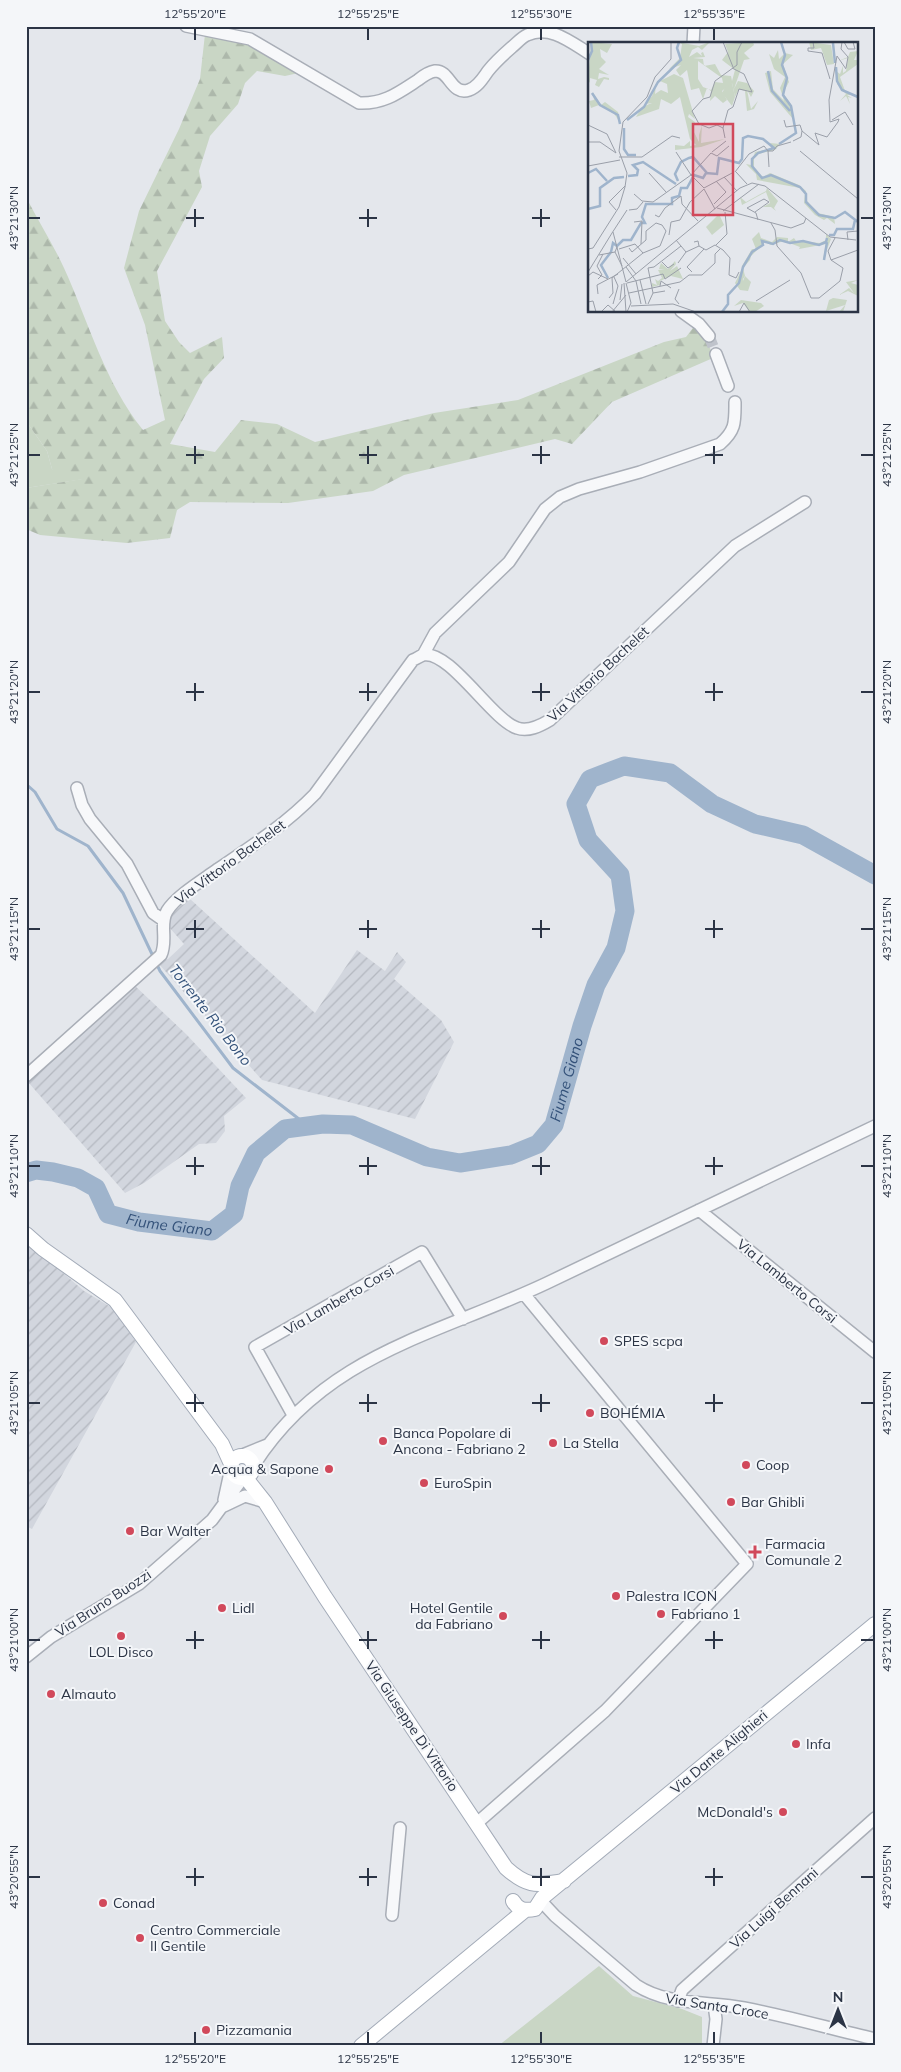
<svg xmlns="http://www.w3.org/2000/svg" width="901" height="2072" font-family="Mulish,sans-serif">
<style>
.industrial{fill:url(#industrial-furrows)}
.green{fill:#c9d6c5}
.forest{fill:url(#forest-firs)}
.lines{fill:none;stroke-linecap:round;stroke-linejoin:round}
.stream{stroke:#9fb4cc;stroke-width:3}
.river{stroke:#9fb4cc;stroke-width:19}
.minor-tunnel{stroke:#bfc3cb;stroke-width:11;stroke-dasharray:11 5.5;stroke-linecap:butt}
.minor-casing{stroke:#a9aeb7;stroke-width:14}
.major-casing{stroke:#a3abb8;stroke-width:16}
.minor{stroke:#f7f8fa;stroke-width:11}
.major{stroke:#fff;stroke-width:14}
.ticks{fill:none;stroke:#2b3445;stroke-width:2}
.poi-dot{fill:#d1495b;stroke:#f4f6f9;stroke-width:2}
.labels{text-anchor:middle;stroke-width:4;stroke-linejoin:round;paint-order:stroke}
.street-label{font-size:14px;fill:#2b3445;stroke:#f4f6f9}
.poi-label{font-size:14px;fill:#2b3445;stroke:#f4f6f9;text-anchor:start}
.water-label{font-size:15px;font-style:italic;fill:#34527a;stroke:#f4f6f9}
.inset-river{fill:none;stroke:#9fb4cc;stroke-width:2.5}
.inset-road{fill:none;stroke:#9a9fa9;stroke-width:1}
.view{fill:#d1495b;fill-opacity:0.15;stroke:#d1495b;stroke-width:2.5}
.inset-edge{fill:none;stroke:#2b3445;stroke-width:2.5}
.neatline{fill:none;stroke:#2b3445;stroke-width:2}
.ticks-label{font-size:12px;text-anchor:middle;fill:#2b3445}
</style>
<defs>
<pattern id="industrial-furrows" width="10" height="10" patternUnits="userSpaceOnUse" patternTransform="scale(1.25)"><rect width="10" height="10" fill="#d2d6de"/><path d="M-1 1l2-2M0 10L10 0M9 11l2-2" fill="none" stroke="#b4b8c0"/></pattern>
<pattern id="forest-firs" width="22" height="20" patternUnits="userSpaceOnUse" patternTransform="scale(1.25)"><rect width="22" height="20" fill="#c9d6c5"/><path d="M5 1l3.5 6h-7zM16 11l3.5 6h-7z" fill="#adb8ab"/></pattern>
</defs>
<rect width="100%" height="100%" fill="#e4e7ec"/>
<path class="industrial" d="M189,898L315,1013L357,950L385,971L397,952L406,962L394,979L441,1020L454,1042L415,1119L262,1080L158,963L168,959L184,944L168,926L170,916Z
M133,984L186,1034L246,1098L224,1116L225,1131L216,1143L199,1144L144,1183L125,1193L28,1082Z
M26,1241L84,1291L114,1309L136,1342L32,1529L26,1526Z"/>
<path class="green" d="M26,421L47,451L52,469L84,479L26,488Z
M599,1966L633,1996L682,2009L702,2017V2046H498Z"/>
<path class="forest" d="M205,34L243,41L303,72L285,76L257,71L245,83L238,104L210,136L199,171L202,187L157,271L165,321L179,342L190,353L222,337L224,358L204,379L170,444L215,452L241,420L277,424L315,442L434,413L518,400L664,342L686,337L696,324L707,338L713,358L612,402L572,444L555,439L404,475L373,491L288,503L190,502L177,510L170,538L127,543L40,535L26,529V488L82,479L58,475L52,469L47,451L26,421V197C38,221 53,244 64,268C89,323 105,383 143,430L165,420L145,325L124,268L139,211L179,129L200,79Z"/>
<g class="lines">
<path class="stream" d="M26,784L35,792L57,829L88,846L123,893L160,971L233,1068L308,1126"/>
<path class="river" id="s1" d="M26,1173L36,1170L53,1172L78,1178L96,1188L108,1214L139,1222L212,1231L234,1214L240,1186L256,1153L285,1129L323,1124L352,1125L427,1157L460,1163L511,1155L538,1144L554,1125L582,1026L596,985L616,948L625,911L620,875L588,840L576,804L590,779L624,766L670,773L712,804L755,824L803,835L875,875"/>
<path class="minor-tunnel" d="M709,336L716,354"/>
<g class="minor-casing">
<path id="minor" d="M186,26L250,39L359,103C384,104 398,93 418,80C423,76 429,72 435,71C450,70 451,96 469,90C478,87 483,78 488,71C495,62 504,54 512,47C517,43 522,37 527,35C550,24 572,43 590,54
M693,44L694,26
M681,311L699,324L709,336
M716,354L728,386
M423,655L435,633L509,562L545,509L560,497L579,489L640,472L720,444C736,430 735,422 735,402
M77,788L82,805L90,819L127,864L153,913L163,920
M26,1076L161,955C168,940 159,924 167,911C176,896 203,880 218,869C252,846 286,824 315,794L413,660C416,659 420,656 423,655C449,649 492,720 517,728C528,732 540,726 550,720L735,546L805,502
M699,1210L875,1352
M293,1415L255,1347L422,1252L463,1319
M240,1456L267,1445
M254,1465C326,1353 435,1336 547,1283C656,1231 765,1178 875,1126
M224,1500L231,1468
M224,1506L245,1496L265,1502
M26,1657L51,1637L139,1584L212,1520L243,1478
M477,1823L605,1711L747,1564L524,1294
M541,1901L555,1916L636,1985C668,2006 707,2001 744,2008C788,2016 831,2029 875,2039
M392,1915L400,1828
M678,2001L682,1990L875,1818
M713,2046L716,2019L714,2005"/>
</g>
<g class="major-casing">
<path id="major" d="M26,1234L43,1249L115,1300L222,1444L232,1466
M231 1467a11 11 0 1 1 22 0a11 11 0 1 1-22 0Z
M245,1477L265,1502L325,1597L506,1868C528,1888 536,1885 564,1881
M513,1901C518,1910 525,1911 535,1909L542,1898L875,1624
M361,2046L524,1911"/>
</g>
<use href="#minor" class="minor"/>
<use href="#major" class="major"/>
</g>
<path class="ticks" d="M195,28V40M368,28V40M541,28V40M714,28V40M195,209V227M368,209V227M541,209V227M28,218H40M186,218H204M359,218H377M532,218H550M861,218H874M195,446V464M368,446V464M541,446V464M714,446V464M28,455H40M186,455H204M359,455H377M532,455H550M705,455H723M861,455H874M195,683V701M368,683V701M541,683V701M714,683V701M28,692H40M186,692H204M359,692H377M532,692H550M705,692H723M861,692H874M195,920V938M368,920V938M541,920V938M714,920V938M28,929H40M186,929H204M359,929H377M532,929H550M705,929H723M861,929H874M195,1157V1175M368,1157V1175M541,1157V1175M714,1157V1175M28,1166H40M186,1166H204M359,1166H377M532,1166H550M705,1166H723M861,1166H874M195,1394V1412M368,1394V1412M541,1394V1412M714,1394V1412M28,1403H40M186,1403H204M359,1403H377M532,1403H550M705,1403H723M861,1403H874M195,1631V1649M368,1631V1649M541,1631V1649M714,1631V1649M28,1640H40M186,1640H204M359,1640H377M532,1640H550M705,1640H723M861,1640H874M195,1868V1886M368,1868V1886M541,1868V1886M714,1868V1886M28,1877H40M186,1877H204M359,1877H377M532,1877H550M705,1877H723M861,1877H874M195,2032V2044M368,2032V2044M541,2032V2044M714,2032V2044"/>
<g class="poi-dot">
<circle cx="604" cy="1341" r="5"/>
<circle cx="590" cy="1413" r="5"/>
<circle cx="383" cy="1441" r="5"/>
<circle cx="553" cy="1443" r="5"/>
<circle cx="746" cy="1465" r="5"/>
<circle cx="329" cy="1469" r="5"/>
<circle cx="424" cy="1483" r="5"/>
<circle cx="731" cy="1502" r="5"/>
<circle cx="130" cy="1531" r="5"/>
<path d="M752.5 1544.5h5v5h5v5h-5v5h-5v-5h-5v-5h5z"/>
<circle cx="616" cy="1596" r="5"/>
<circle cx="222" cy="1608" r="5"/>
<circle cx="661" cy="1614" r="5"/>
<circle cx="503" cy="1616" r="5"/>
<circle cx="121" cy="1636" r="5"/>
<circle cx="51" cy="1694" r="5"/>
<circle cx="796" cy="1744" r="5"/>
<circle cx="783" cy="1812" r="5"/>
<circle cx="103" cy="1903" r="5"/>
<circle cx="140" cy="1938" r="5"/>
<circle cx="206" cy="2030" r="5"/>
</g>
<g class="labels">
<g class="street-label">
<text transform="translate(598 674) rotate(-43)" y="5">Via Vittorio Bachelet</text>
<text transform="translate(230 862) rotate(-36)" y="5">Via Vittorio Bachelet</text>
<text transform="translate(787 1281) rotate(39)" y="5">Via Lamberto Corsi</text>
<text transform="translate(339 1300) rotate(-30)" y="5">Via Lamberto Corsi</text>
<text transform="translate(103 1603) rotate(-33)" y="5">Via Bruno Buozzi</text>
<text transform="translate(412 1726) rotate(56)" y="5">Via Giuseppe Di Vittorio</text>
<text transform="translate(719 1752) rotate(-40)" y="5">Via Dante Alighieri</text>
<text transform="translate(774 1908) rotate(-42)" y="5">Via Luigi Bennani</text>
<text transform="translate(717 2006) rotate(9)" y="5">Via Santa Croce</text>
</g>
<g class="poi-label">
<text x="614" y="1346">SPES scpa</text>
<text x="600" y="1418">BOHÉMIA</text>
<text x="393" y="1438">Banca Popolare di<tspan x="393" dy="16">Ancona - Fabriano 2</tspan></text>
<text x="563" y="1448">La Stella</text>
<text x="756" y="1470">Coop</text>
<text x="319" y="1474" text-anchor="end">Acqua &amp; Sapone</text>
<text x="434" y="1488">EuroSpin</text>
<text x="741" y="1507">Bar Ghibli</text>
<text x="140" y="1536">Bar Walter</text>
<text x="765" y="1549">Farmacia<tspan x="765" dy="16">Comunale 2</tspan></text>
<text x="626" y="1601">Palestra ICON</text>
<text x="232" y="1613">Lidl</text>
<text x="493" y="1613" text-anchor="end">Hotel Gentile<tspan x="493" dy="16">da Fabriano</tspan></text>
<text x="671" y="1619">Fabriano 1</text>
<text x="121" y="1657" text-anchor="middle">LOL Disco</text>
<text x="61" y="1699">Almauto</text>
<text x="806" y="1749">Infa</text>
<text x="773" y="1817" text-anchor="end">McDonald's</text>
<text x="113" y="1908">Conad</text>
<text x="150" y="1935">Centro Commerciale<tspan x="150" dy="16">Il Gentile</tspan></text>
<text x="216" y="2035">Pizzamania</text>
</g>
<g class="water-label">
<text transform="translate(210 1015) rotate(52)" y="5">Torrente Rio Bono</text>
<text dy="5" stroke="none"><textPath href="#s1" startOffset="674">Fiume Giano</textPath></text>
<text dy="5" stroke="none"><textPath href="#s1" startOffset="165">Fiume Giano</textPath></text>
</g>
</g>
<g transform="translate(588 42)">
<rect width="270" height="270" fill="#e4e7ec"/>
<path d="M221,0L243,3L246,22L239,23L233,6L223,8ZM144,41L147,55L144,64L134,51L139,42ZM179,146L190,159L186,166L188,169L183,165H175L182,161L178,150L154,163L152,155L158,160L178,149ZM87,219L88,222L82,229L89,224L95,237L83,234L72,239V243L64,245V241L69,243L67,237L70,239L74,236L70,228L77,227H71L73,221L80,227ZM153,229L155,239L157,234L163,240L160,249L152,248L147,241ZM153,258L173,261L176,264L167,270L161,269L155,261L146,264Z" fill="#c9d6c5"/>
<path d="M3,0L24,2L19,11L12,7L13,15L18,20L11,27L21,33L11,31L10,37L16,35L21,36V38L16,37L11,45L7,43L9,38L2,36V41L0,38ZM90,0L111,4L122,0L114,8L110,5L104,8L101,15L109,10L114,14L113,11L115,10L117,15L105,16L115,17L116,24L127,22L133,33L143,34L144,39L147,28L134,18L140,10L137,2L165,0L166,3L156,11L162,17L156,18L146,47L150,39L159,41L166,49L163,55L159,48L163,67L170,59L166,67L159,69L157,49L151,47L147,55L144,41L134,49L139,58L135,61L127,54L122,59L123,49L119,46L115,57L111,46L103,48L99,28L92,34L88,28L93,23L81,27L92,16L94,2ZM110,19L134,36L135,41L127,40L123,48L115,45L110,37ZM190,8L191,17L197,11L205,13L195,22L201,40L195,51L204,64L205,77L182,50L177,31L183,29L185,47L196,59L192,46L197,35L186,27L181,12L186,16ZM270,9L266,18H270V22L252,35L257,49L266,53H259L264,56L260,55L262,62L258,54L252,59L258,52L249,42L248,29L252,32L255,24V31L258,29L260,16L250,19L260,15L262,10ZM86,32L95,36L107,77L101,72L100,75L107,80L105,88L111,100V93L114,83L113,101L137,97L113,105L87,108V103L96,104L102,99V104L108,103L102,97L92,55L83,62L73,57L71,67L48,75L54,65L64,61L57,62L64,54L68,42L67,52L73,48L80,51L79,42L72,39ZM5,51L13,63L17,60L30,70L33,82L25,70L11,63L3,66L1,59L6,58ZM182,101L192,102L187,108L170,112L166,116V126L175,135L182,131L211,143L218,149L219,159L230,171L246,175L247,182L239,176L236,178L227,173L216,161L217,151L212,146L169,138L168,132L158,122L163,123L167,110L185,106ZM171,190L173,196L184,200L189,195L200,196V200L206,196L208,199L232,201L238,198V192L243,197L235,218L238,202L211,207L212,205L196,199L183,203L177,200L163,214L162,218L155,226L157,234L153,240L154,224L164,207H168L164,197ZM270,238L263,241L270,243V254L260,249L251,253L261,246L266,251L258,240ZM245,256L259,258L255,270H251L257,263L238,269L241,258Z" fill="#c9d6c5" fill-rule="evenodd"/>
<path d="M131,172L136,183L124,193L118,185Z" fill="#c9d6c5"/>
<path class="inset-river" d="M245,1L247,21M0,18L4,9L3,0M248,25L249,39L254,48L270,55M180,29L184,49L202,69M4,51L12,63L30,73L32,82M39,78L56,65L70,40L93,18L89,6L91,0M36,86V107L40,113H48M191,102L208,91L203,64L195,53L199,36L194,23L197,13L193,0M0,131L8,127L19,139M40,134L49,133L50,128L45,123L55,120L88,142M90,139L87,132L93,120L101,116L105,115L119,131M0,167L12,164V146L26,136L36,135M241,193H246L249,187H265L267,178M236,218L239,200M20,236L13,223L23,210L25,201L29,204L35,198H43L53,181H57L54,175L58,162H84V156L91,154L93,146H99L106,133L115,136L118,131L129,132L131,116L151,121L154,117L155,96L160,94L175,97L186,106L170,111L164,117V124L174,136L183,133L212,145L218,152V160L231,173L247,176L257,170L270,180M134,270L140,262V253L151,241L155,225L164,210L175,203L174,199L185,202L192,198L202,201L215,199L231,203L238,200L239,196"/>
<path class="inset-road" d="M135,0L145,25M225,0L226,6H220V9L234,11L242,37M254,0L253,7L260,15L258,26M256,0L260,7H267L265,0M196,78L198,85L212,83L214,89M244,78L257,70L265,83M0,83L19,92L28,111M135,86L129,83L121,86L111,82L104,69L115,57L122,55L127,39L149,23V10L154,0M137,96L135,86L140,68L145,65L151,47L164,50L156,32L144,26M205,99L213,95L214,89L231,103L227,91L239,95L250,80L251,77L242,80L241,58L249,14L258,27M0,100H12L28,111M180,109L181,125M212,109L270,157M88,110L103,133M124,110L138,99M31,115H54L84,94L92,96M0,124L32,118M147,130L161,112L176,104L180,109H185L189,104L203,100M148,130L159,142M61,131L78,150M103,133L123,111L129,114L141,104M136,135L149,149M37,145L39,131L31,109L35,80L59,55L67,35L83,17V0M116,146L146,130M116,147L127,167M46,152L54,159L65,160L103,133L116,146M126,162L138,150L128,139M129,166L203,186L216,181L218,176M159,166L176,157L181,160L167,170M159,166L168,171L170,178M28,168L21,160L37,144M41,168L49,167L55,160M135,169L171,142M67,173L71,175L77,166L93,154L94,162L110,179M46,180L54,179L53,202M183,181L187,188L189,204L213,231L223,256H231L252,239L255,226L243,218L240,209L247,196M25,190L38,240M24,191L39,168M81,193L83,180L92,178L102,160L116,147M88,198L98,210M260,198L259,190L270,189M106,200L110,199L111,204L118,208L127,203L135,208L142,216L141,233L148,236L151,230M128,203L139,192L137,170M29,205L27,210L34,224M41,206L44,210L58,198V189L68,181L74,183L78,189L72,204M0,207L5,206L31,165L37,145M31,207L47,202L55,211M11,213L27,210M35,216L48,232M243,218L270,208M74,220L80,226L86,222M90,221L98,210L111,204M38,225L48,239L53,262M60,226L66,225L93,204M60,226L65,251M0,230L24,191M104,230L99,225L116,207M114,233L127,221V212L132,207M0,234L5,230L20,237M24,236L55,211L72,204M10,237L14,233L9,224L15,212M52,238L58,262M38,240L152,146L164,141L177,144L242,195L268,198M36,241L38,270M38,241L43,261L39,270M39,241L75,232L77,237L93,226M72,244L73,239L83,246M41,251L92,240L101,233H114M10,252L9,243L30,232M21,256L25,251L24,236M32,258L34,242M168,259L202,238M0,260L5,259L8,270M25,262L30,244L26,235M60,262L65,251L77,249M91,262L87,257L91,247M43,264L85,262L108,270M13,270L20,263L28,270M24,270L38,253M151,270L156,261L162,270"/>
<path class="view" d="M105,82H145V173H105Z"/>
<rect width="270" height="270" class="inset-edge"/>
</g>
<rect width="901" height="2072" fill="none" stroke="#f4f6f9" stroke-width="55"/>
<g transform="translate(838 2010)" stroke="#f4f6f9" stroke-width="4" paint-order="stroke">
<path d="M0-4L9 19L0 12L-9 19Z" fill="#2b3445"/>
<text y="-8" font-size="14" font-weight="bold" text-anchor="middle" fill="#2b3445">N</text>
</g>
<rect x="28" y="28" width="846" height="2016" class="neatline"/>
<g class="ticks-label">
<text x="195" y="18">12°55'20"E</text>
<text x="368" y="18">12°55'25"E</text>
<text x="541" y="18">12°55'30"E</text>
<text x="714" y="18">12°55'35"E</text>
<text transform="translate(14 218) rotate(-90)" y="4">43°21'30"N</text>
<text transform="translate(887 218) rotate(-90)" y="4">43°21'30"N</text>
<text transform="translate(14 455) rotate(-90)" y="4">43°21'25"N</text>
<text transform="translate(887 455) rotate(-90)" y="4">43°21'25"N</text>
<text transform="translate(14 692) rotate(-90)" y="4">43°21'20"N</text>
<text transform="translate(887 692) rotate(-90)" y="4">43°21'20"N</text>
<text transform="translate(14 929) rotate(-90)" y="4">43°21'15"N</text>
<text transform="translate(887 929) rotate(-90)" y="4">43°21'15"N</text>
<text transform="translate(14 1166) rotate(-90)" y="4">43°21'10"N</text>
<text transform="translate(887 1166) rotate(-90)" y="4">43°21'10"N</text>
<text transform="translate(14 1403) rotate(-90)" y="4">43°21'05"N</text>
<text transform="translate(887 1403) rotate(-90)" y="4">43°21'05"N</text>
<text transform="translate(14 1640) rotate(-90)" y="4">43°21'00"N</text>
<text transform="translate(887 1640) rotate(-90)" y="4">43°21'00"N</text>
<text transform="translate(14 1877) rotate(-90)" y="4">43°20'55"N</text>
<text transform="translate(887 1877) rotate(-90)" y="4">43°20'55"N</text>
<text x="195" y="2063">12°55'20"E</text>
<text x="368" y="2063">12°55'25"E</text>
<text x="541" y="2063">12°55'30"E</text>
<text x="714" y="2063">12°55'35"E</text>
</g>
</svg>
